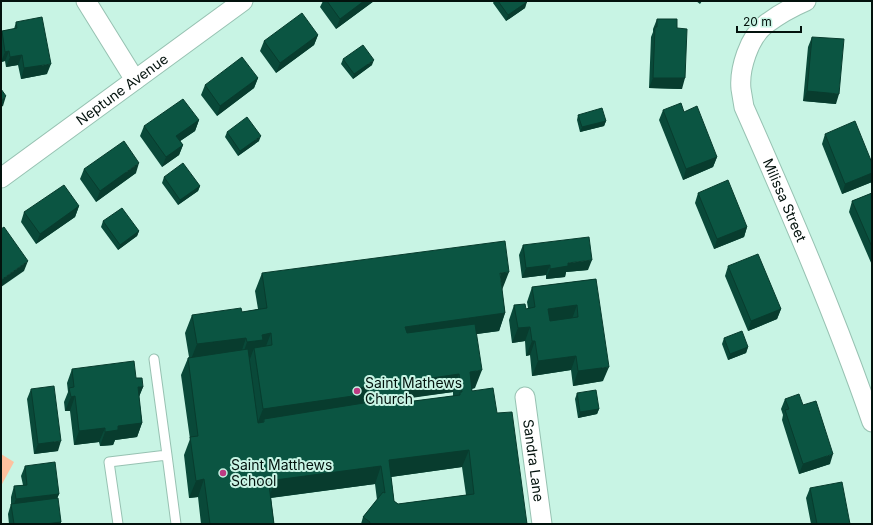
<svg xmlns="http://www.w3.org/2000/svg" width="873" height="525" font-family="Inter,sans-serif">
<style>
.green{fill:#fec19f}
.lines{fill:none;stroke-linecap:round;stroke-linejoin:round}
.service-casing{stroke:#97c2b2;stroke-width:11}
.minor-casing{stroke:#97c2b2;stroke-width:21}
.service{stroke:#fff;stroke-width:9}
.minor{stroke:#fff;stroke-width:19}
.wall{fill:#094939;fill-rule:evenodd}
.shaded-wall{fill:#083c2e}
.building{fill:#0b5542;stroke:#083c2e;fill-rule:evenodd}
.poi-dot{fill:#bd3b83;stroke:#c8f4e4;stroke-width:1.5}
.labels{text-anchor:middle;stroke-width:4;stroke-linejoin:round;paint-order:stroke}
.street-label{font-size:14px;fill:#03120d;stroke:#c8f4e4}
.poi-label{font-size:14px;fill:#03120d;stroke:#c8f4e4;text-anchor:start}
</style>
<rect width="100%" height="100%" fill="#c8f4e4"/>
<path class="green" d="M1,454L14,462L1,486Z"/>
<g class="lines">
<g class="service-casing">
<path id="service" d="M154,359L167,455
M118,524L109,462L167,455L176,524"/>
</g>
<g class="minor-casing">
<g id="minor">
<path d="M86,1L135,80"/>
<path id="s1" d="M806,1C792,7 778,15 766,24C749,37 739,69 741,89C742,95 743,101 744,107C790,211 835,315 872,422"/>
<path id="s2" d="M1,178L243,1"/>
<path id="s3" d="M525,397L542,524"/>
</g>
</g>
<use href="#service" class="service"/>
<use href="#minor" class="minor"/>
</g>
<path class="wall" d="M323,1H374L336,29L320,7Z
M494,1H526L525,8L506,21L493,3Z
M696,1H702L700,4Z
M657,19L677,28L682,89L649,88L651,37L653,32V29Z
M16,22L47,74L21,79L18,65L6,67L5,61L1,62V32L2,31L14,29Z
M318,35L314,45L276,73L260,51L264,41Z
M812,37L836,104L803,101L808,47Z
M343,59L372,65L353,79L341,64Z
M258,78L254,88L217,116L201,95L205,85Z
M663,110L717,157L713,167L683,180L659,120Z
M578,115L606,121L604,126L580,132L577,120Z
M199,120L195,131L180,141L183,145L179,155L162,167L140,136L144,126Z
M227,132L259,141L238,156L225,137Z
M825,134L872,163V182L842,194L822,144Z
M84,169L136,173L96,202L80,179Z
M164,177L200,186L198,191L178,205L162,183Z
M698,193L747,227L744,237L714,249L695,203Z
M872,193V265L849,212L852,201Z
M79,206L75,217L36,244L21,222L24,212Z
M103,221L139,231L137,236L118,250L101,227Z
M523,245L588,270L566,272L565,277L546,279V275L522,278L519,255Z
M728,266L781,309L777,319L748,331L725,276Z
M262,273L502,290L505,313L499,331L476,334L475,388L472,389V391L497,413L527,524H361L363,517L377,500L375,484L271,498L274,524H201L198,497L189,498L184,455L190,439L181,375L188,358L189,357L185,333L192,315L242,312L258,309L255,291ZM453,392V396L406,402V398ZM462,467L466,495L398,504L394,501L391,477Z
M596,279L603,381L573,386L571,370L532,376L530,355L526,356L525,341L512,343L509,320L514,305L526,309L528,308L527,302L532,287Z
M724,338L748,347L746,353L728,360L722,344Z
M72,369L136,378L143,387L139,397L142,423L137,437L115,440L113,445L100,446L99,442L74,445L70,411H65L64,402L68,392L67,383Z
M31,389L58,451L34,454L27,399Z
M577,393L599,409L597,414L578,418L575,399Z
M785,399L803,405L830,464L799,474L782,420L783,415L781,409Z
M25,466L59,494L57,498L61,524H9L8,514L11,504V497L14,486L23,485L21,476Z
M810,488L850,524H811L806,498Z"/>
<path class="shaded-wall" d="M364,1H374L336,29L340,19Z
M527,2L525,8L506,21L508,15Z
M318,35L314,45L276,73L280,63Z
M9,51L5,61L1,62L5,52Z
M22,55L18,65L6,67L10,57Z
M374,60L372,65L353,79L354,74Z
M51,64L47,74L21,79L24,68Z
M258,78L254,88L217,116L220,106Z
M653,78H685L682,89L649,88Z
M807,91L839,94L836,104L803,101Z
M6,96L3,106L1,107V100Z
M199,120L195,131L173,146L176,136Z
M606,121L604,126L580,132L582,127Z
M261,136L259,141L238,156L240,151Z
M183,145L179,155L162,167L166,157Z
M717,157L713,167L683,180L686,169Z
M139,163L136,173L96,202L100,191Z
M872,173V182L842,194L845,184Z
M200,186L198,191L178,205L180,200Z
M79,206L75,217L36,244L40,234Z
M747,227L744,237L714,249L717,239Z
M139,231L137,236L118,250L120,245Z
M592,260L588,270L566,272L565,277L546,279L550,269L568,263Z
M28,261L24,271L1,287V280Z
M550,265L546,275L522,278L526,268Z
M509,272L502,290L500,273Z
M577,305L572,319L543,323L548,309Z
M781,309L777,319L748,331L751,321Z
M505,313L499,331L398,345L405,327Z
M530,327L525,341L512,343L518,328Z
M271,333L264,351L254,348L250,359L241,360L247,342L262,335Z
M246,338L240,356L190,362L197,344Z
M532,341H535L530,355L526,356Z
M748,347L746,353L728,360L730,354Z
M576,356L571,370L532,376L538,361Z
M609,367L603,381L573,386L578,371Z
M482,370L475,388L463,390L470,372Z
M459,374L453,392L397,400L404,382Z
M138,387H143L137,401Z
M368,387L362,405L264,422V419L261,426L256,427L263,409L359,388Z
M75,396L70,411H65L71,397Z
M599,409L597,414L578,418L580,412Z
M142,423L137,437L115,440L113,445L100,446L105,432L118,426Z
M105,428L99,442L74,445L79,431Z
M61,441L58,451L34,454L38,444Z
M469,450L462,467L383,478L389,460Z
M833,454L830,464L799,474L803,464Z
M381,466L375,484L269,498L275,480Z
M268,477H275L268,494Z
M204,479L198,497L189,498L196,481Z
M59,494L55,504L12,509L16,499Z
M61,522V524H45Z"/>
<path class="building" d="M327,1H364L340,19Z
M498,1H526L527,2L508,15Z
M302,13L318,35L280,63L264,41Z
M42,17L51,64L24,68L22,55L10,57L9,51L5,52L2,31L17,28L16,22Z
M657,19H677V28L687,29L685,78H653L655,27H657Z
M812,37L844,39L839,94L807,91Z
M363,45L374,60L354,74L343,59Z
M242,57L258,78L220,106L205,85Z
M1,89L6,96L1,100Z
M183,99L199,120L176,136L183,145L166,157L144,126Z
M681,103L684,112L697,106L717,157L686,169L663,110Z
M602,108L606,121L582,127L578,115Z
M247,117L261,136L240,151L227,132Z
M855,121L872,163V173L845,184L825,134Z
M124,141L139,163L100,191L84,169Z
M183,163L200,186L180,200L164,177Z
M728,180L747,227L717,239L698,193Z
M64,185L79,206L40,234L24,212Z
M872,193V247L852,201Z
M122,208L139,231L120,245L103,221Z
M4,227L28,261L1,280V229Z
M589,237L592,260L568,263V266L550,269V265L526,268L523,245Z
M505,241L509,272L500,273L505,313L405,327L407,333L475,324L482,370L470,372L472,391L493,388L497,413L512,412L527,524H369L370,522L363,517L383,492L385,493L381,466L275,480V477H268L274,524H210L204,479L196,481L190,437L198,436L188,358L248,349L258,423L264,422V419L370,402L368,387L359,388L360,395L263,409L254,348L272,345L271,333L262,335L263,340L247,342L246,338L197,344L192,315L241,308L242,312L267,308L262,273ZM459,374L462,392H460V395L406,402L404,382ZM469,450L474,494L398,504L394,501L389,460Z
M758,254L781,309L751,321L728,266Z
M596,279L609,367L578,371L576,356L538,361L535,341H532L530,327L518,328L514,305L525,304L526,309L535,307L532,287ZM577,305L578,317L550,321L548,309Z
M742,331L748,347L730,354L724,338Z
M134,361L136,378H142L143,387H138L142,423L118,426V430L105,432V428L79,431L75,396L71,397L69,388L74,387L72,369Z
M54,386L61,441L38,444L31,389Z
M596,390L599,409L580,412L577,393Z
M799,394L803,405L816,401L833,454L803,464L785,410L789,409L785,399Z
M55,462L59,494L16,499L14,486L27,485L25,466Z
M842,482L850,524H817L810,488Z
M58,498L61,522L45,524H14L11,504Z"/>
<g class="poi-dot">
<circle cx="357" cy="391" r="4"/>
<circle cx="223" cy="473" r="4"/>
</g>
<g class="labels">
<g class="street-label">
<text dy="5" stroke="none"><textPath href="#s2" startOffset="150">Neptune Avenue</textPath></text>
<text dy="5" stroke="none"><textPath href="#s1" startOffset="238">Milissa Street</textPath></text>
<text dy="5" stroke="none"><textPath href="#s3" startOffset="64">Sandra Lane</textPath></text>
</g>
<g class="poi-label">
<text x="365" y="388">Saint Mathews<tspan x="365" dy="16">Church</tspan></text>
<text x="231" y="470">Saint Matthews<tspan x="231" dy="16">School</tspan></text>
</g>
</g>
<rect width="873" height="525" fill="none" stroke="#03120d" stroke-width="4"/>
<path d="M737 26v6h64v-6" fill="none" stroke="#03120d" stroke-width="2"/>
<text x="743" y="26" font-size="12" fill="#03120d" stroke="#c8f4e4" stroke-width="3" paint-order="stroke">20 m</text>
</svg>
